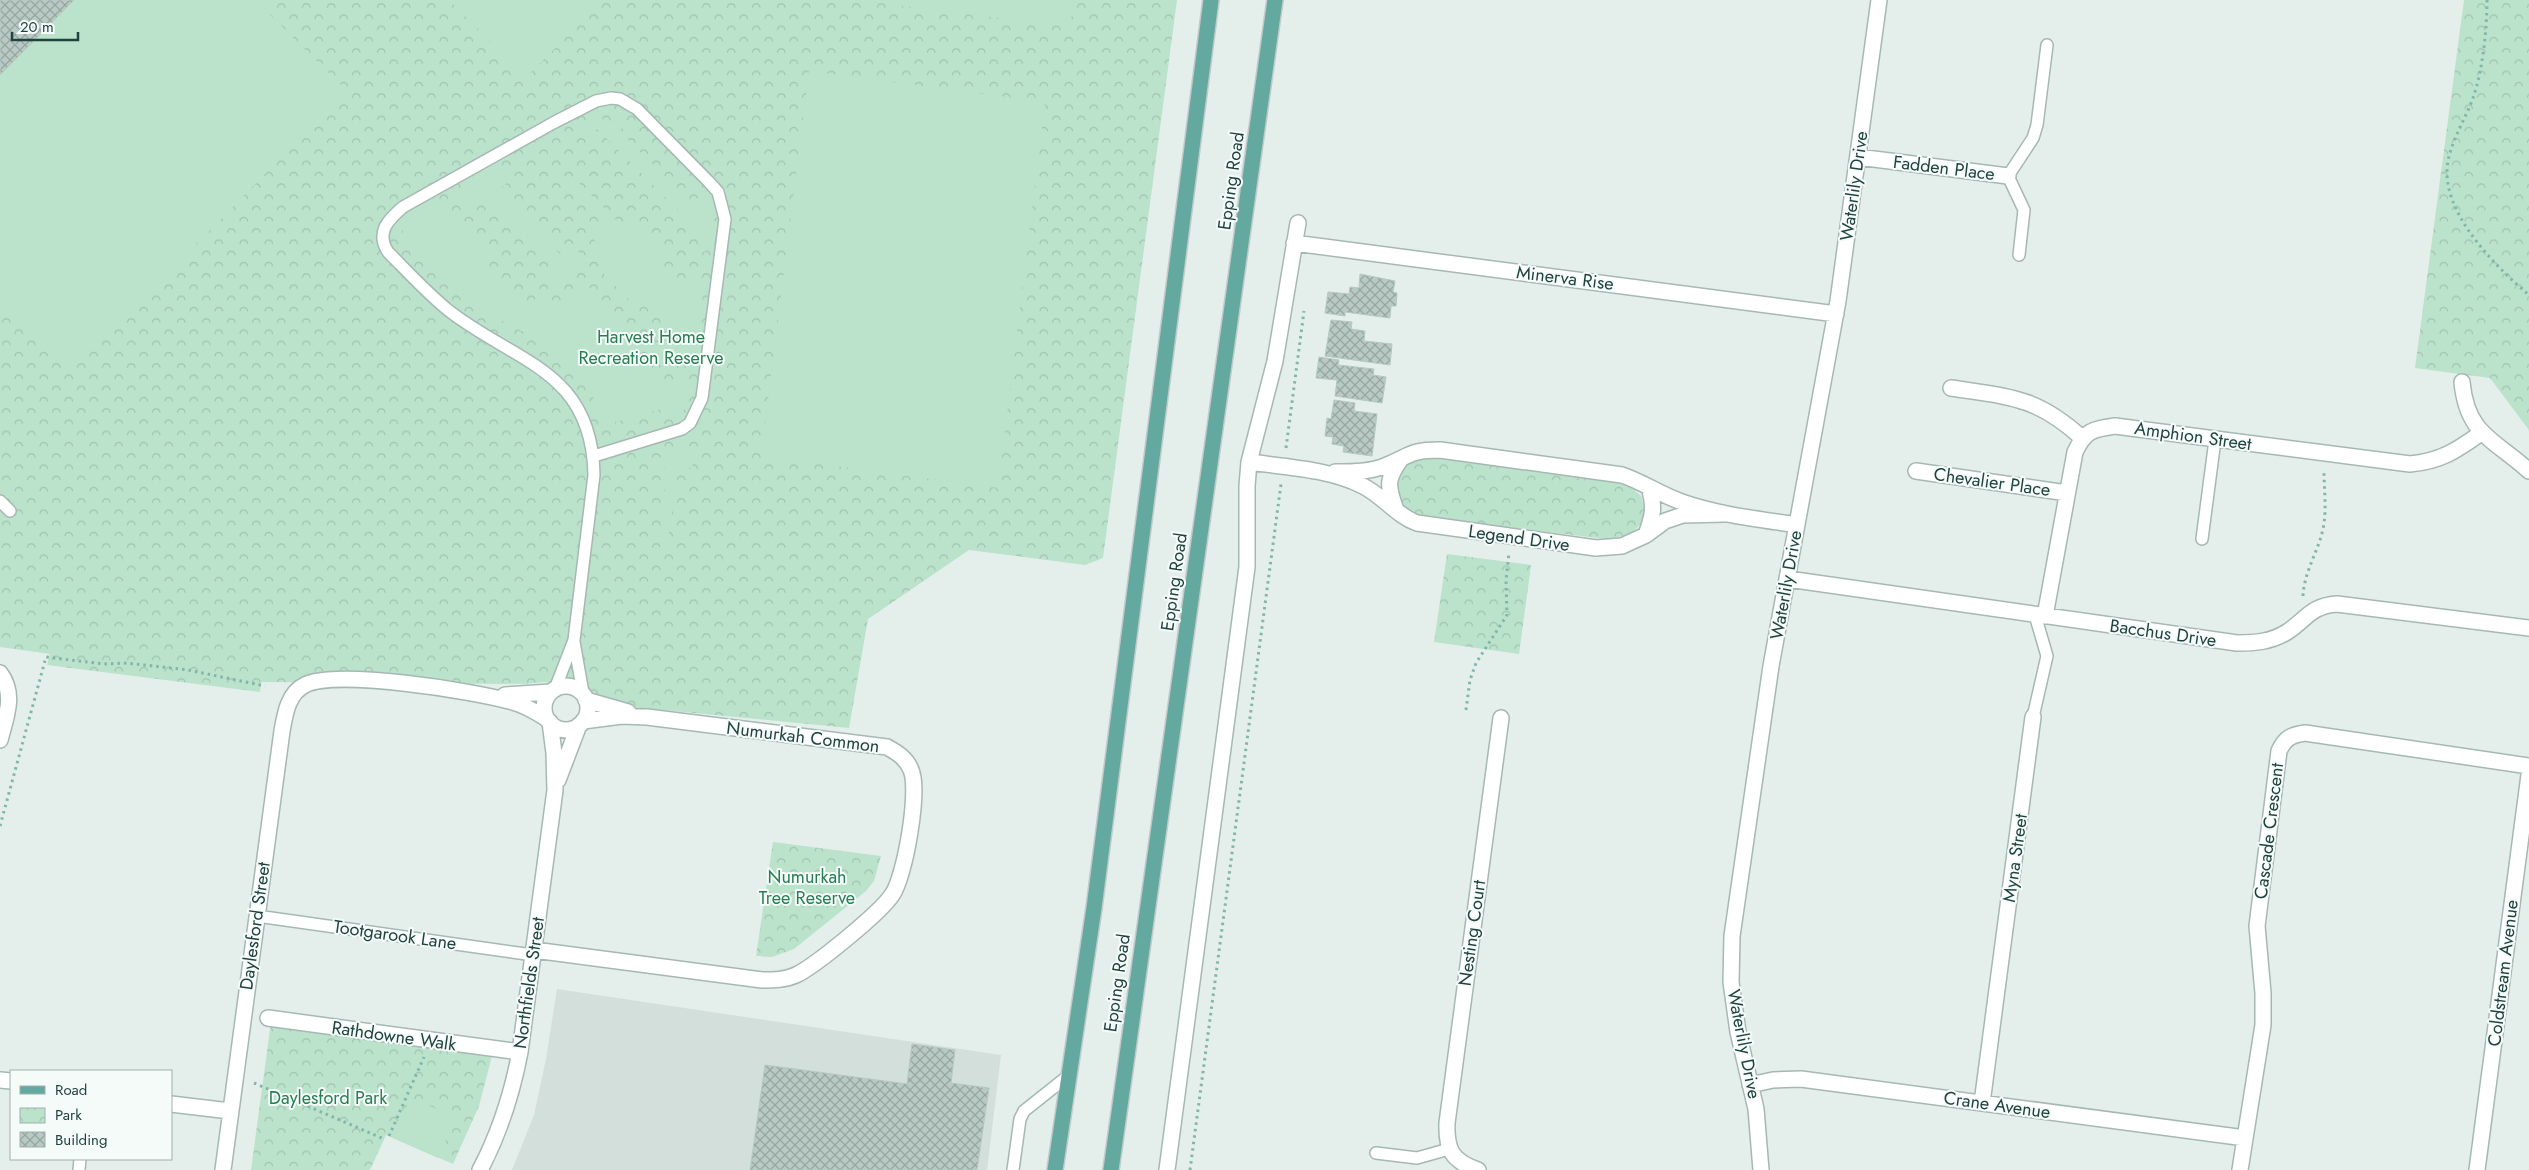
<svg xmlns="http://www.w3.org/2000/svg" width="2529" height="1170" font-family="Jost,sans-serif">
<style>
.built{fill:#d2dfda}
.park{fill:url(#park-crowns)}
.garden{fill:#bbe2ca}
.building{fill:url(#building-cross-hatch);stroke:#b5c9c3}
.lines{fill:none;stroke-linecap:round;stroke-linejoin:round}
.lane-casing{stroke:#a6b8b4;stroke-width:14}
.street-casing{stroke:#a6b8b4;stroke-width:18}
.primary-casing{stroke:#c1cac9;stroke-width:18}
.path{stroke:#81b6ab;stroke-width:3;stroke-dasharray:2.5 4;stroke-linecap:butt}
.lane{stroke:#fff;stroke-width:11}
.street{stroke:#fff;stroke-width:15}
.primary{stroke:#64a99f;stroke-width:15}
.labels{text-anchor:middle;stroke-width:4;stroke-linejoin:round;paint-order:stroke}
.street-label{font-size:18px;fill:#21433e;stroke:#f5fbf9}
.park-label{font-size:18px;fill:#277e53;stroke:#f5fbf9}
</style>
<defs>
<pattern id="park-crowns" width="20" height="18" patternUnits="userSpaceOnUse" patternTransform="scale(1.25)"><rect width="20" height="18" fill="#bbe2ca"/><path d="M2 6a3 3 0 1 1 6 0M12 15a3 3 0 1 1 6 0" fill="none" stroke="#a0c3af"/></pattern>
<pattern id="building-cross-hatch" width="8" height="8" patternUnits="userSpaceOnUse" patternTransform="scale(1.25)"><rect width="8" height="8" fill="#b9cac5"/><path d="M0 0l8 8M0 8l8-8" fill="none" stroke="#96a6a1"/></pattern>
</defs>
<rect width="100%" height="100%" fill="#e4efeb"/>
<path class="built" d="M557,989L1001,1055L987,1170H512L534,1115L546,1059Z"/>
<path class="park" d="M0,0H1177L1103,558L1085,565L969,550L868,619L849,728L591,703L582,688L544,682L526,684L261,682L260,692L47,665L50,654L0,647Z
M2464,0H2529V430L2490,378L2415,368Z
M1431,457L1614,482L1632,488L1641,496C1652,527 1631,536 1605,539L1425,517C1401,509 1401,504 1395,481C1406,462 1409,459 1431,457Z
M1447,554L1531,565L1519,654L1434,642Z
M773,842L881,856L874,881L866,891L794,949L772,957L756,956Z
M271,1022L493,1052L479,1106L453,1164L386,1135L370,1170H251Z"/>
<path class="garden" d="M0,0H255L343,87V95L77,365L69,366L0,298Z
M449,0H604L526,77Z
M856,0H1074L1070,27Z
M809,71L1045,102L998,488L761,456Z
M602,119L625,125L619,131L692,203L702,194C719,200 714,235 709,248L704,252L698,251V248L707,239L597,129L586,138L581,135L582,131Z
M491,169L497,170L508,179V182L498,191L564,258L574,249L580,253L581,259L557,282L549,283L544,278L555,267L482,195L472,206L464,198L462,187Z
M573,177L621,225L631,215L634,216L671,253V256L661,266L686,290L695,280L698,281L703,294L697,349L694,354L686,355L681,351L690,339L647,296L638,305H634L601,271L599,246L592,237L604,225L564,186Z
M441,201L494,255L482,267L525,310L536,298C541,300 547,303 552,303C567,302 577,283 589,287L645,343L633,354L670,390L681,379L690,396L685,409L671,420L666,418L665,408L615,422L618,436L613,438C596,397 577,364 538,340C519,329 499,320 481,309C451,290 427,261 403,236V224L432,203Z
M683,451L690,454L693,468L678,466L667,550H660L666,479L665,468L650,471L648,462Z
M410,1098L456,1117L438,1158L393,1138Z"/>
<path class="building" d="M0,0H74L0,75Z
M1360,274L1395,281L1393,292L1397,293L1396,306H1391L1390,318L1345,312V316L1325,313L1328,292L1349,294L1350,287L1359,288Z
M1331,320L1352,322L1351,329L1365,331L1364,341L1392,344L1390,365L1325,356Z
M1319,357L1339,360L1338,365L1374,369L1373,375L1386,377L1382,403L1335,396L1337,380L1316,378Z
M1334,400L1355,403L1354,411L1377,414L1372,456L1343,452L1344,446L1332,444L1333,437L1325,436L1327,418L1331,419Z
M912,1044L955,1050L951,1083L989,1088L977,1170H750L765,1065L907,1084Z"/>
<g class="lines">
<g class="lane-casing">
<path id="lane" d="M2019,255L2024,210L2008,176L2033,138L2037,125L2047,45
M0,501L10,511
M2202,539L2215,440
M574,642L583,693
M555,689L574,640L594,475C592,369 515,363 448,310C427,293 407,271 388,252C375,232 389,219 403,207L553,123L596,101L611,98L620,99L637,109L708,181L718,192L725,219L702,398L690,423L682,429L594,456
M2033,717L2047,656L2035,615
M257,916L533,955
M1376,1153L1417,1158L1449,1149
M79,1170L80,1159
M1013,1170L1020,1119L1024,1111L1068,1076"/>
</g>
<g class="street-casing">
<path id="street" d="M1858,157L2008,176
M1294,243L1836,314
M2462,382C2467,435 2494,439 2529,471
M1951,388C2009,397 2036,396 2082,438
M1249,462C1286,467 1329,469 1363,486C1383,496 1397,516 1417,523L1596,548L1622,546L1646,535L1665,521L1683,515L1725,514
M1916,471L2067,493
M1335,472C1353,472 1371,472 1387,465C1411,455 1411,450 1440,450L1622,475C1643,482 1661,495 1682,502C1719,515 1758,519 1797,525
M1395,507C1387,485 1387,478 1401,459
M1646,535C1653,515 1655,508 1649,487
M1788,579L2237,643C2255,643 2271,642 2287,632C2307,619 2310,606 2337,604L2529,628
M2045,616L2075,452C2085,431 2092,429 2115,426L2410,464C2441,461 2456,451 2481,433
M0,673C16,694 6,717 0,740
M544 708a22 22 0 1 1 44 0a22 22 0 1 1-44 0Z
M505,695L551,692
M586,700L628,712
M558,780L579,725
M534,950L762,980C774,980 785,980 796,975C815,966 880,913 892,895C905,877 920,790 911,770C907,759 898,753 887,747L647,717L622,716L583,721
M268,1018L520,1052
M0,1080L11,1081
M1750,1085L1773,1080L1801,1079L2245,1138
M1982,1103L2033,717
M171,1104L230,1111
M223,1170L282,731C285,714 288,693 305,685C336,669 473,691 509,701C523,704 535,711 547,719
M480,1170C500,1132 512,1094 520,1052L555,790L554,753L550,722
M1167,1170L1247,567V486L1249,462L1275,361L1298,223
M1478,1170C1452,1161 1446,1150 1447,1123L1501,718
M1761,1170L1756,1109L1738,1032L1731,982L1732,936L1771,666L1838,301L1879,0
M2240,1170L2263,1025V993L2257,926L2279,751C2285,738 2291,735 2305,733L2529,766
M2477,1170L2529,775"/>
</g>
<g class="primary-casing">
<path id="primary" d="M1055,1170L1094,908L1211,0
M1111,1170L1275,0"/>
</g>
<path class="path" d="M2487,0C2487,28 2483,68 2474,95C2466,120 2446,147 2447,174C2448,219 2497,268 2529,295
M1286,448L1304,311
M2303,596C2304,572 2318,552 2323,529C2327,510 2324,490 2324,471
M1466,710L1470,680L1476,663L1507,615L1506,580L1509,553
M0,826L46,657L104,664L127,663L188,670L265,686
M254,1083L384,1139
M389,1136L424,1057
M1190,1170L1281,484"/>
<use href="#lane" class="lane"/>
<use href="#street" class="street"/>
<use href="#primary" class="primary"/>
</g>
<g class="labels">
<g class="street-label">
<text transform="translate(1944 168) rotate(7)" y="6">Fadden Place</text>
<text transform="translate(1231 181) rotate(-82)" y="6">Epping Road</text>
<text transform="translate(1854 186) rotate(-82)" y="6">Waterlily Drive</text>
<text transform="translate(1565 278) rotate(7)" y="6">Minerva Rise</text>
<text transform="translate(2193 436) rotate(8)" y="6">Amphion Street</text>
<text transform="translate(1992 482) rotate(8)" y="6">Chevalier Place</text>
<text transform="translate(1519 538) rotate(8)" y="6">Legend Drive</text>
<text transform="translate(1174 582) rotate(-82)" y="6">Epping Road</text>
<text transform="translate(1786 585) rotate(-80)" y="6">Waterlily Drive</text>
<text transform="translate(2163 633) rotate(8)" y="6">Bacchus Drive</text>
<text transform="translate(803 737) rotate(7)" y="6">Numurkah Common</text>
<text transform="translate(2269 831) rotate(-83)" y="6">Cascade Crescent</text>
<text transform="translate(2015 858) rotate(-82)" y="6">Myna Street</text>
<text transform="translate(255 926) rotate(-82)" y="6">Daylesford Street</text>
<text transform="translate(1472 933) rotate(-82)" y="6">Nesting Court</text>
<text transform="translate(395 935) rotate(8)" y="6">Tootgarook Lane</text>
<text transform="translate(2503 973) rotate(-83)" y="6">Coldstream Avenue</text>
<text transform="translate(529 983) rotate(-82)" y="6">Northfields Street</text>
<text transform="translate(1117 983) rotate(-82)" y="6">Epping Road</text>
<text transform="translate(394 1036) rotate(8)" y="6">Rathdowne Walk</text>
<text transform="translate(1744 1044) rotate(79)" y="6">Waterlily Drive</text>
<text transform="translate(1997 1105) rotate(8)" y="6">Crane Avenue</text>
</g>
<g class="park-label">
<text x="651" y="343">Harvest Home<tspan x="651" dy="21">Recreation Reserve</tspan></text>
<text x="807" y="883">Numurkah<tspan x="807" dy="21">Tree Reserve</tspan></text>
<text x="328" y="1104">Daylesford Park</text>
</g>
</g>
<rect x="10" y="1070" width="162" height="90" fill="#f5fbf9" stroke="#a0b1ae"/>
<rect x="20" y="1086" width="25" height="8" fill="#64a99f" stroke="#a0b1ae"/>
<text x="55" y="1095" font-size="15" fill="#21433e">Road</text>
<rect x="20" y="1108" width="25" height="15" fill="url(#park-crowns)" stroke="#a0b1ae"/>
<text x="55" y="1120" font-size="15" fill="#21433e">Park</text>
<rect x="20" y="1132" width="25" height="15" fill="url(#building-cross-hatch)" stroke="#a0b1ae"/>
<text x="55" y="1145" font-size="15" fill="#21433e">Building</text>
<path d="M12 32v8h66v-8" fill="none" stroke="#21433e" stroke-width="2.5"/>
<text x="20" y="32" font-size="15" fill="#21433e" stroke="#f5fbf9" stroke-width="4" paint-order="stroke">20 m</text>
</svg>
